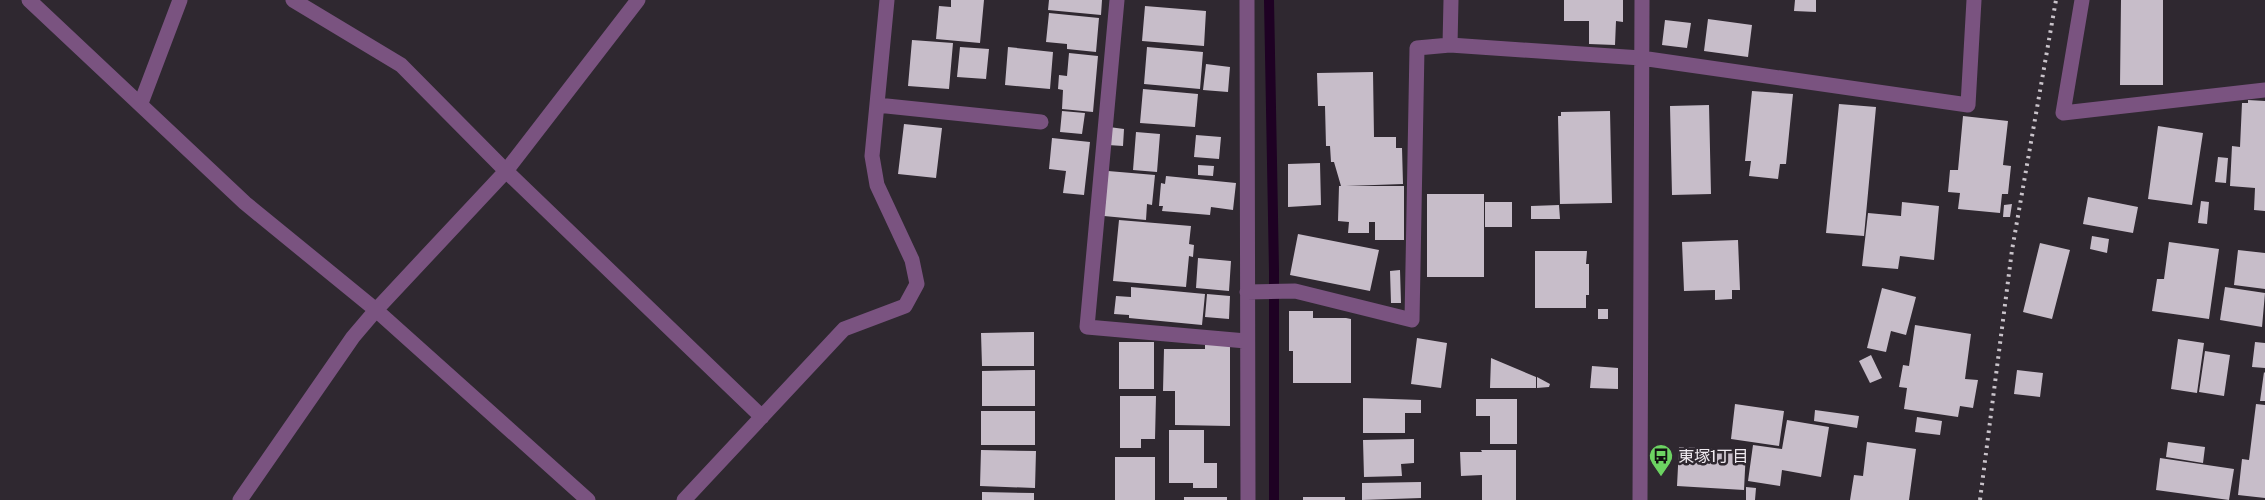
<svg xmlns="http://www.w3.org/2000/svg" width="2265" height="500" font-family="'Public Sans','Noto Sans JP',sans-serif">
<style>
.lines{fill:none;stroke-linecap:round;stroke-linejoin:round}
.stream{stroke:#1e0123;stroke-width:10}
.building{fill:#c7bdc9}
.minor{stroke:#7a5380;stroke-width:15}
.rail{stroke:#c9c3ca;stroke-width:4;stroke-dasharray:2.5 5;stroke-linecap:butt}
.labels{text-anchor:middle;stroke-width:5;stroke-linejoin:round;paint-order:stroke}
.poi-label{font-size:16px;fill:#f0ebf1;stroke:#2f2830;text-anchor:start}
</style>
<rect width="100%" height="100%" fill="#2f2830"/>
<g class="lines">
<path class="stream" d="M1269,0L1274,271V500"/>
</g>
<path class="building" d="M951,0H984L980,43L936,39L939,6L951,7Z
M1049,0H1102L1101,15L1048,10Z
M1564,0H1623V22L1616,21L1615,45L1589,44V21H1564Z
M1795,0H1816V12L1794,11Z
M2121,0H2163V85H2120Z
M1145,6L1206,11L1204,46L1142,41Z
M1049,13L1099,18L1096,52L1067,49V44L1046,42Z
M1708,19L1752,25L1748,57L1704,51Z
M1665,20L1691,23L1687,48L1662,45Z
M912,40L953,43L949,89L908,86Z
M960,47L989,49L986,79L957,77Z
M1008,47L1053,52L1050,89L1005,85Z
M1147,47L1203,52L1200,89L1144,84Z
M1069,53L1098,56L1093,112L1062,109L1063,90L1058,89L1059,75L1067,76Z
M1206,64L1230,67L1228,92L1203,90Z
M1373,72L1374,137H1396V148H1402L1403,184L1346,186H1404V240H1375V222H1369V233H1348L1349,222L1338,221L1339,186H1341L1334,162H1331L1330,146H1326L1325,106H1318L1317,73Z
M1143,89L1198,94L1195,127L1140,123Z
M1752,91L1793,94L1786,164H1780L1778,179L1749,176L1751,161H1745Z
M2248,100L2265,101V211L2254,210L2255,188L2230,186L2232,146L2240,147L2242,103H2248Z
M1839,104L1876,107L1864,236L1826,233Z
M1709,105L1711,194L1672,195L1670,106Z
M1062,111L1085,113L1082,134L1060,132Z
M1610,111L1612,203L1560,204L1558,116H1561V112Z
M1963,116L2008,121L2003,165L2011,166L2008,194H2002L2000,213L1958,209L1960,193L1948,192L1950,170H1958Z
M904,124L942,128L936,178L898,174Z
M2158,126L2203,133L2192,205L2148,199Z
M1109,127L1124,129L1123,146L1108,145Z
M1136,132L1160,134L1157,172L1133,170Z
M1196,135L1221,137L1219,159L1194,157Z
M1052,138L1090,142L1084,195L1063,193L1066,171L1049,169Z
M2218,157L2228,158L2226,183L2215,182Z
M1320,163L1321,205L1288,207V164Z
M1198,165L1214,166L1213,176L1198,175Z
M1108,171L1155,175L1152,205L1147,204L1146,220L1104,216Z
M1166,176L1236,183L1233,210L1211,207L1210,215L1162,211L1163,206H1159L1161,183L1165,184Z
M1427,194H1484V277H1427Z
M2088,197L2138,207L2133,233L2083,224Z
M2201,201L2209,202L2207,224L2198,223Z
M1485,202H1512V227H1485Z
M1902,202L1939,206L1934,260L1900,256L1898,269L1862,266L1868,213L1901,216Z
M2012,204L2010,217H2003L2004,205Z
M1559,205L1560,219H1531V206Z
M1119,220L1191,226L1189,244L1194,245L1193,257L1189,256L1186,287L1113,281Z
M1298,234L1379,250L1370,291L1290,275Z
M2092,236L2109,239L2107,253L2090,249Z
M1738,240L1740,290H1732V299L1715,300V290L1684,291L1682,242Z
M2169,242L2219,249L2209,319L2152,311L2157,279H2164Z
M2040,243L2070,250L2052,319L2023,312Z
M2238,250L2265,253V289L2234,285Z
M1535,251H1587L1586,264H1589V295H1586V308H1535Z
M1198,258L1231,261L1229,291L1196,288Z
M1400,270L1401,303H1391L1390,271Z
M1131,287L1205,294L1202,325L1129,318V315L1114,314L1116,296L1131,297Z
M2225,287L2265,293L2262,327L2220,320Z
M1882,288L1916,297L1906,335L1891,331L1886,352L1867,348Z
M1207,294L1230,296L1229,319L1205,317Z
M1598,309H1608V319H1598Z
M1289,311H1313V318H1346L1351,319V383H1293V351H1289Z
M1915,325L1971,334L1965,379L1978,380L1973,408L1960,406L1958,417L1904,409L1907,388L1899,387L1903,365L1909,366Z
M1034,332V366H982L981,333Z
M1417,338L1447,343L1441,388L1411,384Z
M2178,339L2204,343L2197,393L2171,389Z
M1119,342H1154V389H1119Z
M2255,342L2265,343V368L2252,367Z
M1205,345H1230V426L1175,425V391H1163L1164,349H1205Z
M2205,351L2230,355L2224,396L2199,392Z
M1871,355L1882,378L1870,383L1859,361Z
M1491,358L1536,377V388H1490Z
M1592,366L1618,368V389L1590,388Z
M1035,370V406H982V371Z
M2017,370L2043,373L2040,397L2014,394Z
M2264,372L2265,373V401H2260Z
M1537,377L1550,384L1549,387L1537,388Z
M1120,396H1156L1155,439H1141V448H1120Z
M1363,398L1421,400V413H1405V433H1363Z
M1476,399H1517V444H1490V416H1476Z
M1735,404L1784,411L1779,446L1731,439Z
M2256,404L2265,405V498L2238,495L2242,459L2249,460Z
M1815,410L1859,416L1857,428L1814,421Z
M981,411H1035V445H981Z
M1917,417L1942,421L1940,435L1915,432Z
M1787,420L1829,427L1821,477L1782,470L1780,486L1748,481L1753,445L1782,449Z
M1169,430H1204V463H1217V488H1193V483H1169Z
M1414,439V463L1401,464L1402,476L1364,477L1363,440Z
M1867,442L1916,449L1909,500H1850L1854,475L1863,476Z
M2168,442L2205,447L2203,463L2166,457Z
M1679,447L1746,450L1744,490L1677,486Z
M981,450L1036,451L1035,488L980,486Z
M1481,450H1516V500H1482V475L1461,476L1460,452H1482Z
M1115,457H1155V500H1115Z
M2160,458L2234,469L2229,500L2156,490Z
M1421,482V498L1362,500V483Z
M1746,487L1756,488L1755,500H1746Z
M982,492L1034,493V500H982Z
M1184,497H1227V500H1184Z
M1303,497H1345V500H1303Z"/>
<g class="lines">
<path class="minor" d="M29,0L245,203L376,310L588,500
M293,0L401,65L506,171L762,417
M1117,0L1087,327L1246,341
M1247,0L1248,500
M1451,0L1450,45L1641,58L1968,105L1974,0
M2082,0L2063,113L2265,90
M141,103L180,0
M877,105L1041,122
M1247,292L1295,291L1412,320L1417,48L1450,45
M240,500L353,337L376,310L506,171L638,0
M684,500L844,329L905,306L917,284L912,260L877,185L872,156L887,0
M1640,500L1642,0"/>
<path class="rail" d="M1980,500L2012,250L2056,0"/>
</g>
<defs>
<g id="bus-pin" transform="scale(1.25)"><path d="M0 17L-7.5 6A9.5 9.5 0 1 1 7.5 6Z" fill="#6cd362" stroke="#2f2830"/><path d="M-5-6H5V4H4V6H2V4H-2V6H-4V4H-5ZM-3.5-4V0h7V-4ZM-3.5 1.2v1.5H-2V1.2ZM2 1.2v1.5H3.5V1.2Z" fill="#111"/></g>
</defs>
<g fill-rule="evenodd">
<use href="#bus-pin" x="1661" y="456"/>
</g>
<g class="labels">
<g class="poi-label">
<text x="1678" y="462">東塚1丁目</text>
</g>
</g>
</svg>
